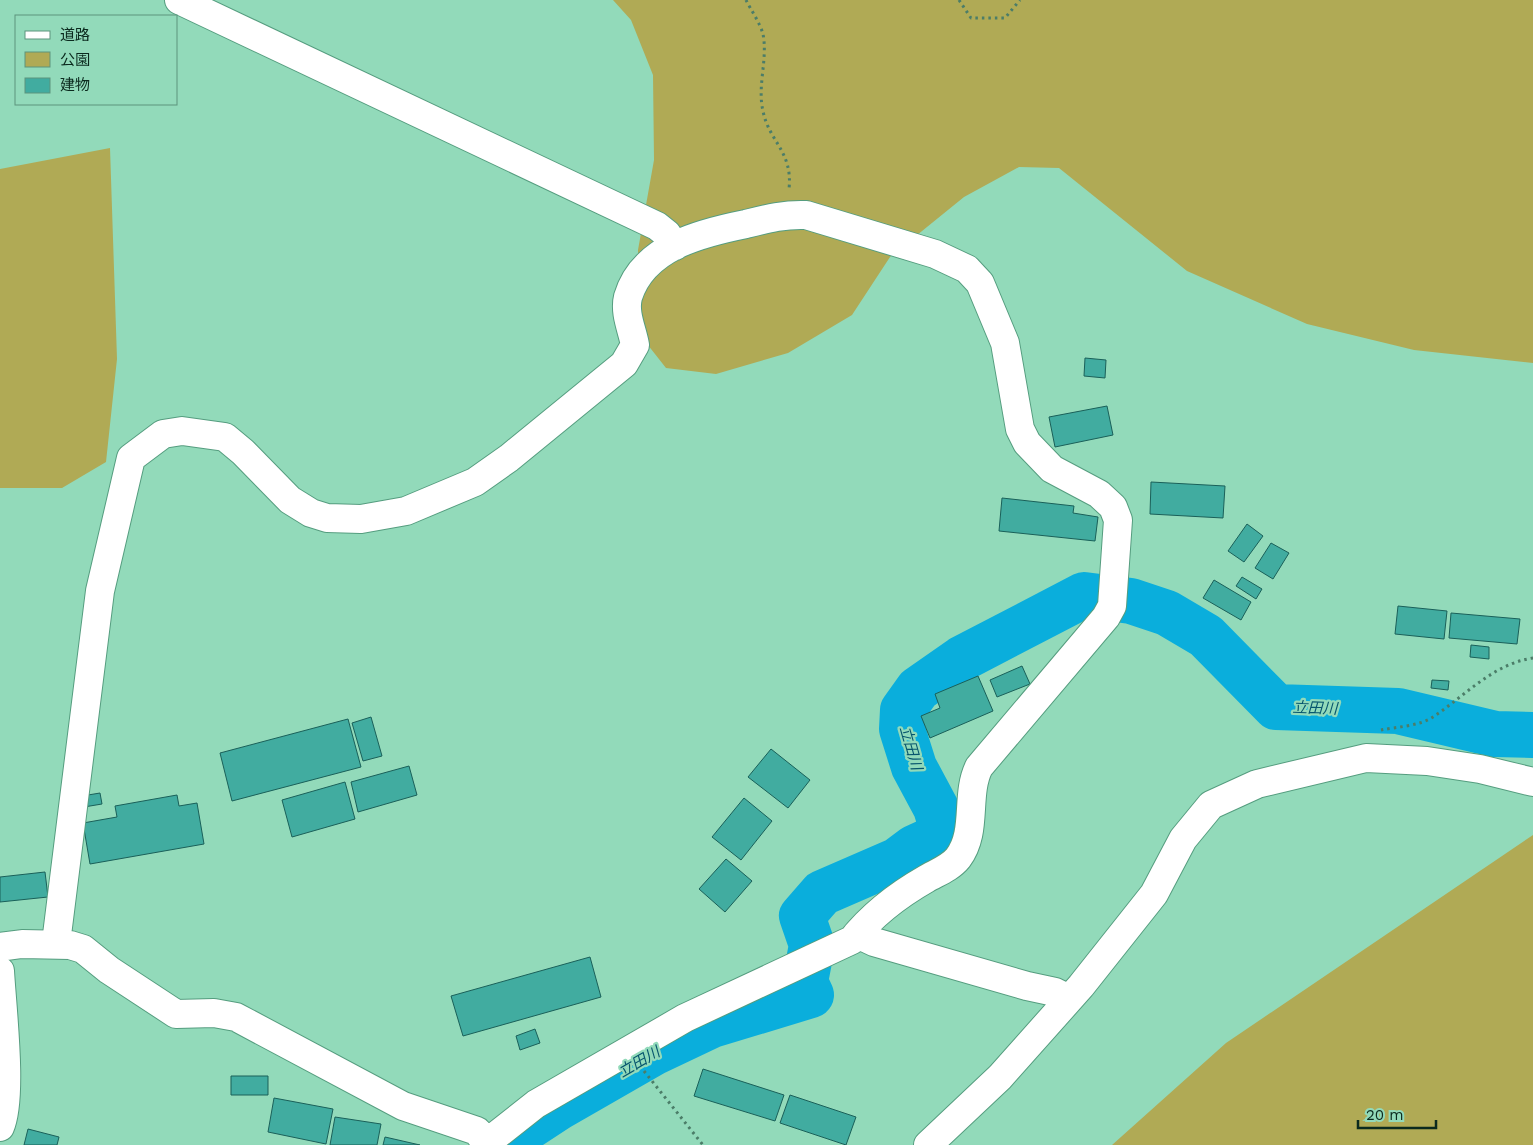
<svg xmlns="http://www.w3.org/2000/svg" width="1533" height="1145" font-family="'Work Sans','Noto Sans JP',sans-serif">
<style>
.green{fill:#b0aa55}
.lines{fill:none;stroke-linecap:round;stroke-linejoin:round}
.river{stroke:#0aaedc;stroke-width:46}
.building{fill:#41aca0;stroke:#1a6059}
.minor-casing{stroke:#559d7f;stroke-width:30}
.path{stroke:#4b7d68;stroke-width:3;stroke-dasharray:2.5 4;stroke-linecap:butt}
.minor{stroke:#fff;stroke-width:28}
.labels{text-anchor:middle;stroke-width:4.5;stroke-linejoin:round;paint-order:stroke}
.water-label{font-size:15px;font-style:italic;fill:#07566e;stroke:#92daba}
</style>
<rect width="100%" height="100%" fill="#92daba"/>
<path class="green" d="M613,0H1533V363L1414,350L1307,324L1187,271L1059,168L1019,167L964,197L890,257L852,315L788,353L716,374L666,368L640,335L638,250L654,160L653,75L631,20Z
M110,148L117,359L106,462L62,488H0V169Z
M1533,835V1145H1112L1226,1043Z"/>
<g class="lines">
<path class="river" d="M501,1145L559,1107L653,1053L712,1025L811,995L805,982L812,945L802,916L822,893L898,860L914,848L938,837L943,831L936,808L914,767L902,729L903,710L918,689L961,659L1084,595L1131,601L1167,613L1206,636L1276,707L1398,711L1495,734L1533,735"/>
</g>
<path class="building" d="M1085,358L1106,360L1105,378L1084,376Z
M1107,406L1113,435L1055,447L1049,417Z
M1151,482L1225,486L1223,518L1150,514Z
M1002,498L1074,506L1073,513L1098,517L1095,541L999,531Z
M1247,524L1263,536L1244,562L1228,551Z
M1271,543L1289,553L1273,579L1255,568Z
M1242,577L1262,589L1256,599L1236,586Z
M1214,580L1251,602L1241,620L1203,598Z
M1398,606L1447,611L1444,639L1395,634Z
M1451,613L1520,619L1517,644L1449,638Z
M1471,645L1489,647V659L1470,657Z
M1022,666L1030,684L997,697L990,680Z
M978,676L993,711L930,738L921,716L940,708L935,694Z
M1432,680L1449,681L1448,690L1431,688Z
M371,717L382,756L363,761L352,723Z
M348,719L361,767L232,801L220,753Z
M771,749L810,780L788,808L748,777Z
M409,766L417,795L358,812L351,782Z
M345,782L355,819L292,837L282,800Z
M100,793L102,804L84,807L82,796Z
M177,795L179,806L197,803L204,844L90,864L83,823L117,817L115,806Z
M744,798L772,821L741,860L712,837Z
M726,859L752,881L725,912L699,889Z
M45,872L48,897L0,902V877Z
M590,957L601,997L463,1036L451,996Z
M535,1029L540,1043L520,1050L516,1036Z
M703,1069L784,1095L775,1121L694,1096Z
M231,1076H268V1095H231Z
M790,1095L856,1117L846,1145L780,1123Z
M274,1098L333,1109L326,1144L268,1132Z
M335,1117L381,1124L377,1145H330Z
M28,1129L59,1137L57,1145H24Z
M385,1137L420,1145H383Z"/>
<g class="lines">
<g class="minor-casing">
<path id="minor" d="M179,0L657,226L667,234L675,246
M857,934L874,942L1027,986L1055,992L1069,999
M56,943L100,591L131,458L163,434L182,431L225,437L243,452L290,500L311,513L327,518L361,519L406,511L475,482L509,458L624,364L635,345C632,329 624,313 628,297C643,247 701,233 746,224C766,219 785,214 806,215L935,254L967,269L980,283L1005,343L1020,429L1027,443L1052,469L1099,494L1113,507L1118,520L1112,606L1106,617L979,767C965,795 978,832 958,858C950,868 936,873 926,879C898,895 872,915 852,940L685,1018L536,1104L484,1145
M0,947L22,944L70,945L83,949L109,970L176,1014L214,1013L236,1017L403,1106L477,1131L486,1143
M0,971C2,1007 13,1098 0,1127
M928,1145L1000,1077L1081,986L1154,894L1183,839L1211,805L1257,784L1366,758L1427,761L1480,769L1533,782"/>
</g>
<path class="path" d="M746,0C751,10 760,23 763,34C768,59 757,86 763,111C769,142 793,151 789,189
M959,0L971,18H1005L1020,0
M1381,730C1396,727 1420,726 1433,717C1466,695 1493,664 1533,658
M644,1071L703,1145"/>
<use href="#minor" class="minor"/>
</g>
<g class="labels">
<g class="water-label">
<text transform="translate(1315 708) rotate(2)" y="5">立田川</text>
<text transform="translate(911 748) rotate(74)" y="5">立田川</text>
<text transform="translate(639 1062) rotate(-30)" y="5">立田川</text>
</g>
</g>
<rect x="15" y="15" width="162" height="90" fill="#92daba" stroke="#5c947c"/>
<rect x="25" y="31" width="25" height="8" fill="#ffffff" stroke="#5c947c"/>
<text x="60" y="40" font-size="15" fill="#0b2a1e">道路</text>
<rect x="25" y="52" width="25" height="15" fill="#b0aa55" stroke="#5c947c"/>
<text x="60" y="65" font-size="15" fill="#0b2a1e">公園</text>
<rect x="25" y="78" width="25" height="15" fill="#41aca0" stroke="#5c947c"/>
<text x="60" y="90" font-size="15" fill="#0b2a1e">建物</text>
<path d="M1358 1120v8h78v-8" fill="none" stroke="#0b2a1e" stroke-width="2.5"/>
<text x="1366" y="1120" font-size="15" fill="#0b2a1e" stroke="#92daba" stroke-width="4" paint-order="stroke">20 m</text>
</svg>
